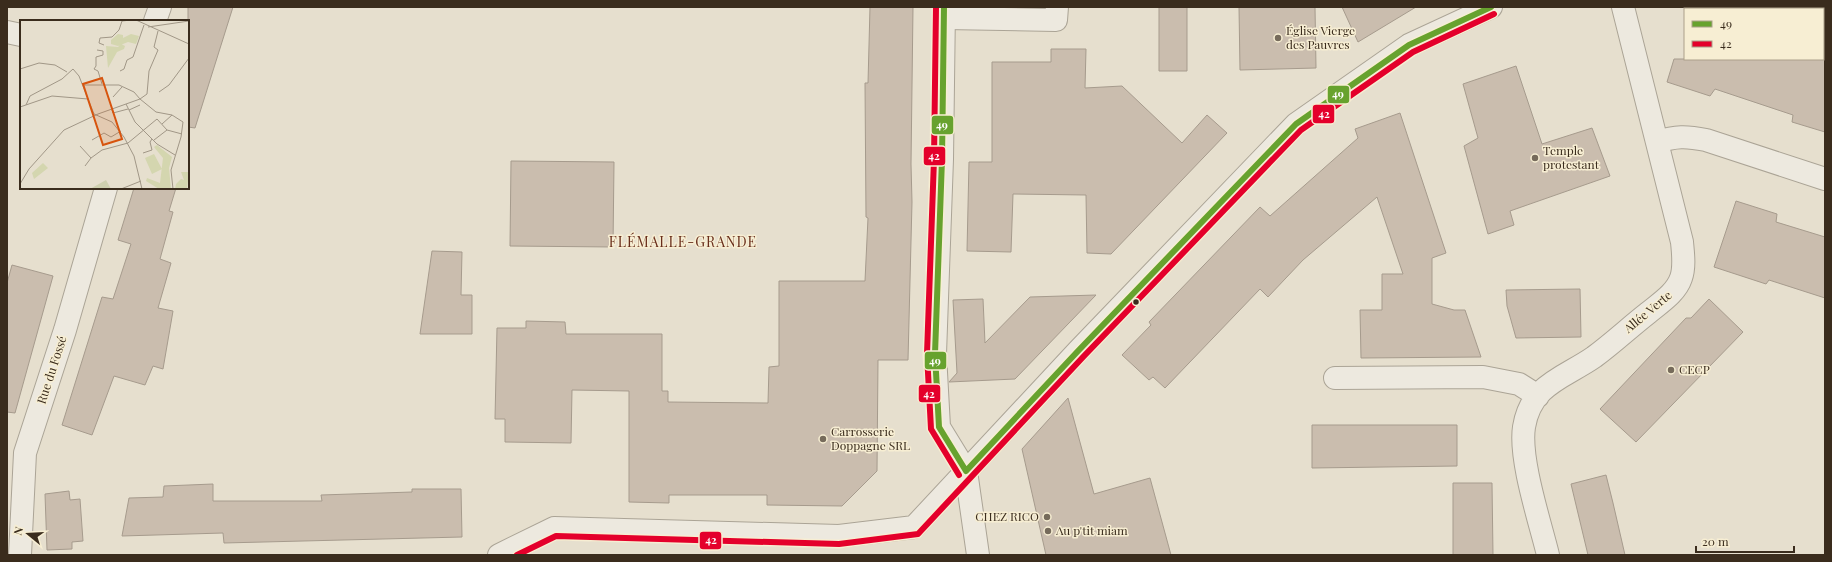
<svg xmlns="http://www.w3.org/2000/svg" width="1832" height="562" font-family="'Playfair Display',serif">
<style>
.building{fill:#cabdae;stroke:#a69b8d}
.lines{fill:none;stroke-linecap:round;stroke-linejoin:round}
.minor-casing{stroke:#aba496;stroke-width:24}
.tertiary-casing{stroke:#aba496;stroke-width:24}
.minor{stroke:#ede9df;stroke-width:22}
.tertiary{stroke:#ede9df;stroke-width:22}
.bus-1-casing{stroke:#f7eed3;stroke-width:9}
.bus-2-casing{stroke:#f7eed3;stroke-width:9}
.bus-1{stroke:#67a22e;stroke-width:6}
.bus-2{stroke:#e4002b;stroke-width:6}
.poi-dot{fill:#766b5b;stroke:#f7eed3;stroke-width:1.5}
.bus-dot{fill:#3a2c1d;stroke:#f7eed3;stroke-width:1.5}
.labels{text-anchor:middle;stroke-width:3;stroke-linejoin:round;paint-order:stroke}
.poi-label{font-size:12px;fill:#3a2c1d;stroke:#f7eed3;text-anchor:start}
.street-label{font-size:12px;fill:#3a2c1d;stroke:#f7eed3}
.quarter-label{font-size:14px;letter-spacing:1px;fill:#692e1b;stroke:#f7eed3}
.inset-road{fill:none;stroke:#a19787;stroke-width:1}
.view{fill:#d7540e;fill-opacity:0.15;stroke:#d7540e;stroke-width:2}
.inset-edge{fill:none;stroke:#3a2c1d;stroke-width:2}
.line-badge{stroke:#f7eed3;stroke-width:1.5}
.badge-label{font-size:11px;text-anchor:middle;font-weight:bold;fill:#fff}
</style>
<rect width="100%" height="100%" fill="#e6dfce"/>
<path class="building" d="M188,7H233L195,128L188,127Z
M870,7H913L911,164L912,202L908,360H878L877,471L842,506L767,505V495H669V503L629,502V391L572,390L571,443L505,442V419H495L497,328H526V321L565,322L566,334H662V391H668V402L768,403L769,367L779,366V281H865L868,218L866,217L865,83H868Z
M1159,7H1187V71H1159Z
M1239,7H1315L1316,68L1240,70Z
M1342,7H1416L1358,42Z
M1051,49H1086L1085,88L1122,86L1182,143L1207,115L1227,133L1111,254L1087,253L1086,195L1013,194L1011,252L967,251L969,162H992V62H1051Z
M1674,59H1825V132L1792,122L1793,115L1715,89L1710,96L1667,82Z
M1516,66L1542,144L1592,128L1610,176L1510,211L1514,225L1488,234L1464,146L1478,138L1463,84Z
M1400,113L1446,253L1432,258V304L1454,310H1465L1481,357L1361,358L1360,310H1382V274H1403L1377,197L1303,260L1268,297L1260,289L1165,388L1153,377L1149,380L1122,355L1151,325L1149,322L1260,207L1270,216L1358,138L1355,129Z
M511,161L614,162L613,247L510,246Z
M134,188H176L169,211L173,212L160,259L171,263L158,308L173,311L163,369L153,366L145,385L114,376L92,435L62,425L102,297L113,299L131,244L118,240Z
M1736,201L1777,214L1776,222L1825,237V298L1769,280L1766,284L1714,267Z
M432,251L462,252L461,295H472V334H420Z
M12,265L53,276L15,413L7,412V283Z
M1580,289L1581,337L1516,338L1507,306L1506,290Z
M1096,295L1015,379L949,382L957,373L953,300L983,299L985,343L1030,297Z
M1709,299L1743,332L1636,442L1600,409L1686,318H1691Z
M1068,398L1094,494L1150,478L1171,555H1046L1022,449Z
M1312,425H1457V466L1312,468Z
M1606,475L1613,503L1625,555H1588L1571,484Z
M1453,483H1492L1493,555H1453Z
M213,484V501H322L321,495L412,492V489H461L462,537L224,543L223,533L122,536L129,498L163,497L164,486Z
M69,491L70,500L80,499L83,541L72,542V549L47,550L45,494Z"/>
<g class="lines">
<g class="minor-casing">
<path id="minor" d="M945,18L1056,20L1057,7
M155,21L160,7
M7,32L21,35
M1657,142C1676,136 1686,136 1706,140L1825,179
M1335,378L1483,377L1519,384L1538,396
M966,471L978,555
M20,555L25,453L65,330L106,188
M1548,555C1540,522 1519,459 1524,427C1531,384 1564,378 1594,357C1613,343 1630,327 1648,313C1660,303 1676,293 1681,278C1685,267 1683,253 1682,242L1623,7"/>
</g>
<g class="tertiary-casing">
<path id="tertiary" d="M944,7L942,159L935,354L939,427L966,471
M499,555L554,528L839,536L914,527L1078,351L1296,124L1409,45L1491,7"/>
</g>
<use href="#minor" class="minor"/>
<use href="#tertiary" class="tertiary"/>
<g class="bus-1-casing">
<path id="bus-1" d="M944,7L942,159L935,354L939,427L966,471
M966,471L1078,351L1296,124L1409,45L1491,7"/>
</g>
<g class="bus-2-casing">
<path id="bus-2" d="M936,7L934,159L927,354L931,429L959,475
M517,555L556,536L839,544L918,534L1084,356L1301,130L1413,52L1494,14"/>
</g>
<use href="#bus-1" class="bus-1"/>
<use href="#bus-2" class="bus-2"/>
</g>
<g class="poi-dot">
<circle cx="1278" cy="38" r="4"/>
<circle cx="1535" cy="158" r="4"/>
<circle cx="1671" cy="370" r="4"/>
<circle cx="823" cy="439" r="4"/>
<circle cx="1047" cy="517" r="4"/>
<circle cx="1048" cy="531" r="4"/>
</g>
<circle class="bus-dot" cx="1136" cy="302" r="3.5"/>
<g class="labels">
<g class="poi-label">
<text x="1286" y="35">Église Vierge<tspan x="1286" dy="14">des Pauvres</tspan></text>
<text x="1543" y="155">Temple<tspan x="1543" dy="14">protestant</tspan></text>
<text x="1679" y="374">CECP</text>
<text x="831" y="436">Carrosserie<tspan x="831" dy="14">Doppagne SRL</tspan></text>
<text x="1039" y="521" text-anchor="end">CHEZ RICO</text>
<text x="1056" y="535">Au p'tit miam</text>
</g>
<g class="street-label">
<text transform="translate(1648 312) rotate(-40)" y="4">Allée Verte</text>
<text transform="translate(52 370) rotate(-72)" y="4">Rue du Fossé</text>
</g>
<g class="quarter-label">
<text x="683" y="247">FLÉMALLE-GRANDE</text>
</g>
</g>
<g transform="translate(20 20)">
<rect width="169" height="169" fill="#e6dfce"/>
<path d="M98,14L103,15V18L111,14L119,16L116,24L108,22L98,26L91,24V20ZM101,24L105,26L104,29L97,32L88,48L86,26L98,27ZM137,125L152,137L149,148L151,169H139L126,161L127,158L140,163L143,138L134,127ZM134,134L142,149L132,154L125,138ZM23,143L28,148L14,159L12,153ZM161,152H169L167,169H155L156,164L161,159L164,160Z" fill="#d4d6af"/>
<path d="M86,160L91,169H70Z" fill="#cfd0af"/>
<path class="inset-road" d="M116,0L169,24M128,7L169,1M84,25L79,23L80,18L92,17L99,10L102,1L111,0M77,30L83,31V35L76,37V46L74,49L78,51L82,64M0,49L19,43L35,45L47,52M100,51L104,49L107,40L113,37L124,5M63,65H99L114,72L120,79L127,74L129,51L138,30L134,27L138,11M139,72L149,65L169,38M93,77L102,67M106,84L115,102L137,124L155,135M6,85L10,76L42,59L53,49L59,56L68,79M0,87L32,76L68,79L74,94L92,102L104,117L114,136L122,169M92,90L93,93L108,89M109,90L120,85M142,104L152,95M147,110L162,114M72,120L84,113L91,117L101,111M134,120L147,110M60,126L71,138M123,133L132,130L130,122L132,119M65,146L71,138L82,130L108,123L137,99L147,110M0,164L9,149L44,110L78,94L120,79L136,92L152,95L163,102L161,117L151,150L153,169M101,169L121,161"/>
<path class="view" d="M82,58L102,119L83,125L63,64Z"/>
<rect width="169" height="169" class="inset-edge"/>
</g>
<g class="line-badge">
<rect x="1327" y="85" width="23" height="19" rx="4" fill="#67a22e"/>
<rect x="1312" y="104" width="23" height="20" rx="4" fill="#e4002b"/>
<rect x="931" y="115" width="23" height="20" rx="4" fill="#67a22e"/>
<rect x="923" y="146" width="23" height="20" rx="4" fill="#e4002b"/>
<rect x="924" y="351" width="23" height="19" rx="4" fill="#67a22e"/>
<rect x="918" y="384" width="23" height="19" rx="4" fill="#e4002b"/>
<rect x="699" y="531" width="23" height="19" rx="4" fill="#e4002b"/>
</g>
<g class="badge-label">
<text x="1338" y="98">49</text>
<text x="1324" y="118">42</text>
<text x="942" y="129">49</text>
<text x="934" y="160">42</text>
<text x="935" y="365">49</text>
<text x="929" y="398">42</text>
<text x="711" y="544">42</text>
</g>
<rect width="1832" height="562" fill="none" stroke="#3a2c1d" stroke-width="16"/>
<rect x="1684" y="8" width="140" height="52" fill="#f7eed3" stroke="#aba08a"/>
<rect x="1692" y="21" width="20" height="6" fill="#67a22e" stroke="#aba08a"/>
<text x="1720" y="28" font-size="12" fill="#3a2c1d">49</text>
<rect x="1692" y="41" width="20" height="6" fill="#e4002b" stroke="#aba08a"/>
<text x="1720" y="48" font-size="12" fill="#3a2c1d">42</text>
<g transform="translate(28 534) rotate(288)" stroke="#f7eed3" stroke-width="3" paint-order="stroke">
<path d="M0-3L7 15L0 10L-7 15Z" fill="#3a2c1d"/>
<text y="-6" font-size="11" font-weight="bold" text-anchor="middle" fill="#3a2c1d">N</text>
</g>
<path d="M1696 546v6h98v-6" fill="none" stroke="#3a2c1d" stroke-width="2"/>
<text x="1702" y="546" font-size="12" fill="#3a2c1d" stroke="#f7eed3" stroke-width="3" paint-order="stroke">20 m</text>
</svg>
